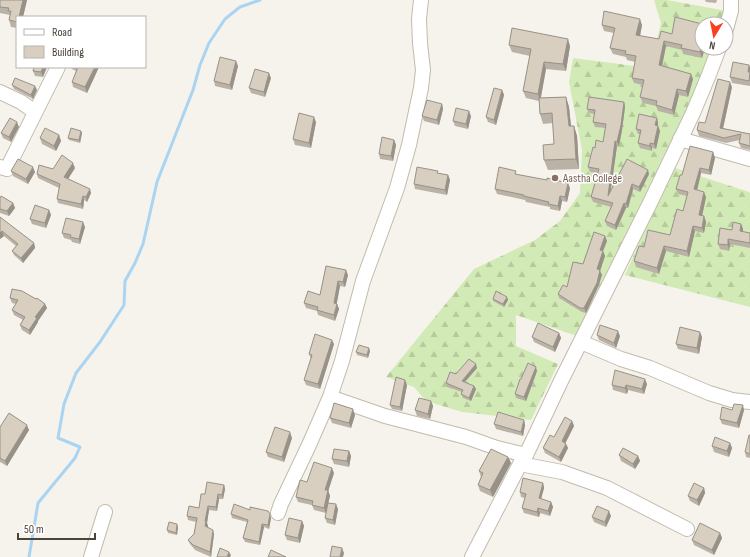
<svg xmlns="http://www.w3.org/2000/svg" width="750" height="557" font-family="'Sofia Sans Condensed',sans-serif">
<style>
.forest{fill:url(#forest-firs)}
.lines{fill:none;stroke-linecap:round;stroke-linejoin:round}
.stream{stroke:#a9d4f2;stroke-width:3}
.minor-casing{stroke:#c2bbae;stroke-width:16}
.minor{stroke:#fff;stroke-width:14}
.wall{fill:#bab2a6}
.shaded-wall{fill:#979187}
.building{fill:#d8cfc1;stroke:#979187}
.education-dot{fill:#8d6e63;stroke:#fff;stroke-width:1.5}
.labels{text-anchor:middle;stroke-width:3;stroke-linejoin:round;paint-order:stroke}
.education-label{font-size:12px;fill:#785e54;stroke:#fff;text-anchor:start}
</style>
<defs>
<pattern id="forest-firs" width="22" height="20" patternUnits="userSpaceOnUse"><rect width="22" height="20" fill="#d2eab5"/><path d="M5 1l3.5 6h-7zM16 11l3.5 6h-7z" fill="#b6ca9c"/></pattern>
</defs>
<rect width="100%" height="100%" fill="#f6f3ec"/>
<path class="forest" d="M654,0H667L727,11L722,24H702V48H712L687,111L577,336L516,315V346L558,364L531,420L462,412L426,401L414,387L386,377L474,269L535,240L560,221L580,193L582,150L569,82L573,58L650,68L661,23Z
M672,167L749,192L750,193V307L625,275Z"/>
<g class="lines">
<path class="stream" d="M29,557L38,503L75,458L80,447L58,438L64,404L76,373L100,342L124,305L125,281L135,263L143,244L157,182L193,90L200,65L209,43L225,19L240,7L260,0"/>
<g class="minor-casing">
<path id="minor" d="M726,29L731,11V0
M0,92L21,102L35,112
M680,139L750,159
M0,167L7,169L58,67
M581,342L621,359L650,368L709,393L732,400L750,402
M330,397L385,416L466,437L497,448L526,455
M520,464L562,472L607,488L687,529
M278,513L281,504L309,445L330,397L342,361L363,281L397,188L409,145L421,88L423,70L420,43L419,19L421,0
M91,557L105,512
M472,557L520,464L526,455L561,381L650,203L693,113L708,77L719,48"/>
</g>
<use href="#minor" class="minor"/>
</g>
<path class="wall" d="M0,0H27L23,17H17V28L11,27L9,20L10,15L0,13Z
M705,0H717L716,3L706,2Z
M602,25H642L640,36L702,48H705L702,58L683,54L682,50L666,46L662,66L693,79L688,97L679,95L674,115L658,111L656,106L643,103L640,97L643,85L634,83L632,78L635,62L627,60L626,57L613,54L610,48L614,33L604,31Z
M509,45L570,46L566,71L546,69L541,98L566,97L569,107L571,126H574L577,136L579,169L548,170L544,160L554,144L553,123L543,124L540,114L539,101L526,98L523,91L530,56L512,52Z
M749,65L750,68V86L732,83L730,77Z
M238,66L232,90L215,86L214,81Z
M47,67L43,77L35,76L33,71Z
M71,67H99L87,93L73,87L72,82L76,71L72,69Z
M271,78L265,97L251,93L249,88Z
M12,85L37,90L33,99L14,89Z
M732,87L723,128L750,134V150L741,148L739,143L740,140L726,143L699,136L697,130L705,123Z
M502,90L504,95L496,125L488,122L486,117Z
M624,102L625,107L622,130L619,146H617L611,190L649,174L640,192L633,189L628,208H626L616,230L607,226L605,221L611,207L593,202L591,197L598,173L590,172L588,167L595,148L603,142L606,128L595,127L593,122L594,114L589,113L587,109Z
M442,104L443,109L439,125L424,121L422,116Z
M471,116L468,129L455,126L453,121Z
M657,118L658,123V126L660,131L656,149L652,148V151L640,148L638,143L640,134H638L636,129Z
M316,122L311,148L295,145L293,139Z
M19,127L11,142L3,138L1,133Z
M82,133L80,143L69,140L68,138Z
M59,135L61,141L56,151L42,144L40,138Z
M394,140L396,145L393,161L380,159L379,154Z
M713,152L715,158L711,175L701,173L697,190L706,197L702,216H704L706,222L704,233L695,231L689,257L666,251L659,274L636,267L634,261L644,247L670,235L683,211L687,196L678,194L676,189L682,175Z
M75,168L68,179L91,193L87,202L84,200L83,209L58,203L57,199L59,188L38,178L37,174L53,169Z
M11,171L35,172L28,184L13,176Z
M438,173L448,175L450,180L447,195L415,189L414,184Z
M570,188L567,202L562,201L560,211L550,209V207L526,202L525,200L497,194L495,189Z
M0,198L13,203L15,208L9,216L0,213Z
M49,210L51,215L46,228L32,224L30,219Z
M0,217L34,243L35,248L23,263L14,255L12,251L16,246L4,236L0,239Z
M741,224L743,229V232L750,233V248L730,244L729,251L720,249L718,244L732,230Z
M85,227L80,244L72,242L71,240L64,238L62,233Z
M605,236L607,241L603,251L605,256L600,271L602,275L598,287L586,313L582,312L559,298L558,294L567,287Z
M326,266L348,275L345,287L340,286L336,304H337L339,309L335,321L318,315L317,311L306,308L304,303L320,295Z
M507,297L508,300L504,307L493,301V299Z
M10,298L36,299L45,304L47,308L38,321V322L30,335L22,330L20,325L23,320L14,315L12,310L16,304L12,303Z
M559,333L561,338L555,352L534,342L532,337Z
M597,335L620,336L616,348L599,340Z
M702,337L699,354L678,349L676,344Z
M334,344L320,389L306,385L304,380L311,359L309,354Z
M370,351L368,358L357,355L356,352Z
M477,368L465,382L474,386L476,389L471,401L463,398L461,394L462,392L447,387L446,383L456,374Z
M537,371L526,401L516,398L515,394L521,379Z
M647,384L644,394L628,390L627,394L613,390L612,385Z
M407,385L402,411L392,409L390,405Z
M431,401L433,406L430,419L417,416L415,410Z
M732,410H744L739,428L722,424L720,419Z
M355,415L351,428L332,423L330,418Z
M524,420L525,425L523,436L496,429L494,424Z
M572,421L574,426L565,443L566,444L568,448L561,462L545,453L543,448Z
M0,427L29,430L7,466L0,462Z
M750,435V458L746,457L745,452Z
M292,438L284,462L268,457L266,452Z
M730,443L732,448L729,457L714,452L712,446Z
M349,451L351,456L349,467L334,464L332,459Z
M619,455L638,456L640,461L635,469L621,461Z
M508,457L511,463L493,497L480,491L478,485L481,477L479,471Z
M334,473L328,490L330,496L328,503L338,509L335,525L327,523L325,518L326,513L314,510L312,505L298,502L296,497L307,482Z
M543,483L544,488L541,499L551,502L553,507L550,516L540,513L539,517L524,513L522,508L525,498L521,497L520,492Z
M224,485L225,489L223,499H219L217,511L209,510L207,523L208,526V527L214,534L211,557L195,550L190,544L188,540L194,534L196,522L188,520L187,516L199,508L205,494Z
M704,488L705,493L699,506L690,501L688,496Z
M231,514L271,518L269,529L264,527L260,545L245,542L243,538L247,522L232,518Z
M611,516L606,527L594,522L592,517Z
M302,521L304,526L300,543L287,540L285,535Z
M178,527L177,535L168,533L167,530Z
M720,533L722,538L714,555L694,545L692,540Z"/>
<path class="shaded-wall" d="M23,0H27L23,17H19Z
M640,19L642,25L639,41L636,35Z
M568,39L570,46L566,71L563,64Z
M664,41L666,46L661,71L659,65Z
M702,45V48H705L702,58L700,52Z
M236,61L238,66L232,90L230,85Z
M544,62L546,69L540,101L538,94Z
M749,65L750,68V74L748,72Z
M43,67H47L43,77L41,72Z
M95,67H99L87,93L85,87Z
M269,73L271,78L265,97L264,92Z
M691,74L693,79L688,97L686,91Z
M730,82L732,87L722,133L720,128Z
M35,86L37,90L33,99L31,95Z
M677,89L679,95L674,115L672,110Z
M502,90L504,95L496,125L494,120Z
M566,97L569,107L572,136L569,126Z
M624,102L625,107L622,130L619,146L617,142Z
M442,104L443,109L439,125L437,120Z
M469,111L471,116L468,129L466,124Z
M314,117L316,122L311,148L309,143Z
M657,118L658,123V126L660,131L656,149L654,144L655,125Z
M17,122L19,127L11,142L9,137Z
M574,126L577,136L579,169L576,159Z
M81,131L82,133L80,143L79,140Z
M59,135L61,141L56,151L54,146Z
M394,140L396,145L393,161L391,156Z
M615,141L617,146L609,201L608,196Z
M650,143L652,148V151L650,146Z
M713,152L715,158L711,175L709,170Z
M73,163L75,168L66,182L64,177Z
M33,167L35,172L28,184L26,179Z
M700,168L701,173L696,195L694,189Z
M648,170L649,174L640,192L639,187Z
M448,175L450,180L447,195L445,190Z
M568,183L570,188L567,202L565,197Z
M632,184L633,189L628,208L626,204Z
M90,189L91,193L87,202L86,197Z
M704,192L706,197L701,221L699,215Z
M83,196L84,200L83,209L81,204Z
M560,196L562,201L560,211L558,206Z
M13,203L15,208L9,216L7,211Z
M624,203L626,208L616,230L615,225Z
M49,210L51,215L46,228L45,223Z
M704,216L706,222L704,233L702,228Z
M83,222L85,227L80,244L79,239Z
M741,224L743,229L742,236L740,231Z
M693,226L695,231L689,257L687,251Z
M2,231L4,236L0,239V233Z
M605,236L607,241L603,251L605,256L600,271L602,275L598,287L586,313L584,308L600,250Z
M728,239L730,244L729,251L728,245Z
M34,243L35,248L23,263L21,258Z
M664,246L666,251L659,274L657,268Z
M346,270L348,275L345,287L343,282Z
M338,281L340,286L336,308L334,303Z
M507,297L508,300L504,307L503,304Z
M45,304L47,308L38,321V322L30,335L29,330L35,317Z
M337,304L339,309L335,321L334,315Z
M618,331L620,336L616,348L614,343Z
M700,332L702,337L699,354L697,348Z
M559,333L561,338L555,352L553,347Z
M332,340L334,344L320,389L318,384Z
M369,348L370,351L368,358L367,355Z
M476,364L477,368L463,384L462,381Z
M536,367L537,371L526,401L524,397Z
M645,379L647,384L644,394L642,389Z
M405,380L407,385L402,411L400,407Z
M626,385L628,390L627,394L625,388Z
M474,386L476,389L471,401L469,398Z
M431,401L433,406L430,419L428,414Z
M743,405L744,410L739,428L737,423Z
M353,409L355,415L351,428L349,423Z
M524,420L525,425L523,436L521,432Z
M572,421L574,426L564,446L562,441Z
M27,425L29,430L7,466L5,461Z
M290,432L292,438L284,462L282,457Z
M730,443L732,448L729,457L727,451Z
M566,444L568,448L561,462L559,457Z
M349,451L351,456L349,467L347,461Z
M638,456L640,461L635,469L633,464Z
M508,457L511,463L493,497L490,490Z
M332,468L334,473L327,495L325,490Z
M543,483L544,488L540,503L539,498Z
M224,485L225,489L223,499L222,495Z
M704,488L705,493L699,506L697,500Z
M328,490L330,496L326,513L324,508Z
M218,494L219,499L217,511L216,507Z
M551,502L553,507L550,516L548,511Z
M336,504L338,509L335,525L333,520Z
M208,506L209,510L207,523L208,526L207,531L205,526V521Z
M538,508L540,513L539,517L537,512Z
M609,511L611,516L606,527L605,522Z
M270,514L271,518L269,529L268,525Z
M302,521L304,526L300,543L298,538Z
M177,524L178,527L177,535L176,533Z
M262,524L264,527L260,545L259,542Z
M213,530L214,534L211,557L210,552Z
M720,533L722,538L714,555L712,550Z
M342,548L344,553L343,557H340Z
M229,552L231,555L230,557H227Z"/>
<path class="building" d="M0,0H23L19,17H17V22L9,20L11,11H8L9,8L0,7Z
M604,11L640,19L636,35L659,39L661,31L672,34L675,17L702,24V45L700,52L681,48L682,45L664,41L659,65L691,74L686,91L677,89L672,110L656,105L657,101L640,97L644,80L632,78L636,56L625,54L626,51L610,48L615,28L602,25Z
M512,28L568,39L563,64L544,62L538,94L523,91L531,49L509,45Z
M220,57L236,61L230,85L214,81Z
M733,62L749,65L748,72H750L749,81L730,77Z
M34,67H43L41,72L33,71Z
M78,67H95L85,87L72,82Z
M255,69L269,73L264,92L249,88Z
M15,78L35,86L31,95L12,85Z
M718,79L730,82L720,128L750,134V146L739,143L741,134L724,138L697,130L699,122L705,123Z
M494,88L502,90L494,120L486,117Z
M566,97L569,126H574L576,159L544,160L543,145L554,144L552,113L540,114L539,98Z
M589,97L624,102L621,125L617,142L615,141L608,196L627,159L648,170L639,187L632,184L626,204L624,203L615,225L605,221L613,203L591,197L599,169L588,167L593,147L595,148L596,140L603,142L606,124L593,122L595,110L587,109Z
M427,100L442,104L437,120L422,116Z
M456,108L469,111L466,124L453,121Z
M299,113L314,117L309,143L293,139Z
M639,114L657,118L655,125L658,126L654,144L650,143V146L638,143L641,130L636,129Z
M10,118L17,122L9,137L1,133Z
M45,128L59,135L54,146L40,138Z
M71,128L81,131L79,140L68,138Z
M382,137L394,140L391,156L379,154Z
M690,146L713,152L709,170L700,168L694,189L704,192L699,215L704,216L702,228L693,226L687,251L664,246L657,268L634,261L639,246L644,247L648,230L670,235L677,209L683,211L688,192L676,189L680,175H682Z
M62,155L73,163L64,177L90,189L86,197L83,196L81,204L57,199L60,184L37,174L39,165L53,169Z
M18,159L33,167L26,179L11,171Z
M417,167L438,171L437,173L448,175L445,190L414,184Z
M499,167L516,171L515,174L547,180V178L568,183L565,197L560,196L558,206L548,204L549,202L524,196V195L495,189Z
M1,196L13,203L7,211L0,209V198Z
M35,205L49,210L45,223L30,219Z
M0,217L34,243L21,258L12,251L18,244L2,231L0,233Z
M66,218L83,222L79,239L70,237L71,235L62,233Z
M733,222L741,224L740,231L750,233V243L728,239V245L718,244L720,228L732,230Z
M594,232L605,236L600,250L603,251L597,269L600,270L597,283L584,308H580L558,294L563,285L567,287L573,262L583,264Z
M326,266L346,270L343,282L338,281L334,303L337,304L334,315L317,310L318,307L304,303L308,291L320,295Z
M12,289L22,291L36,299L37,298L45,304L35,317L37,318L29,330L20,325L25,317L12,310L18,300L10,298Z
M496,291L507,297L503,304L493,299Z
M538,323L559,333L553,347L532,337Z
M600,325L618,331L614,343L597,335Z
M680,327L700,332L697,348L676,344Z
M315,334L332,340L318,384L304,380L312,355L309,354Z
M359,345L369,348L367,355L356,352Z
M469,359L476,364L462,381L474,386L469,398L461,394L463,390L446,383L450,372L456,374Z
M528,363L536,367L524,397L515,394L520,379H521Z
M615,370L645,379L642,389L626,385L625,388L612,385Z
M396,377L405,380L400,407L390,405Z
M419,398L431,401L428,414L415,410Z
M334,403L353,409L349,423L330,418Z
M734,404L743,405L737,423L720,419L722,407L732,410Z
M498,412L524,420L521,432L494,424Z
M9,413L27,425L5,461L0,458V427Z
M565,417L572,421L562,441L566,444L559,457L543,448L550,435L554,437Z
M275,427L290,432L282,457L266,452Z
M749,435H750V454L745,452Z
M715,437L730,443L727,451L712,446Z
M623,448L638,456L633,464L619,455Z
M334,449L349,451L347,461L332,459Z
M491,449L508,457L490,490L478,485L483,473L479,471Z
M314,462L332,468L325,490H328L324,508L312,505L313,501L296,497L300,480L307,482Z
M523,478L543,483L539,498L551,502L548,511L538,508L537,512L522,508L526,494L520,492Z
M207,482L224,485L222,495L218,494L216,507L208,506L205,521H206L205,526L213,530L210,552L193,545L188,540L194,534L197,518L187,516L189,506L199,508L201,494H205Z
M694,483L704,488L697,500L688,496Z
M328,503L336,504L333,520L325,518Z
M234,504L250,510V507L268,511L270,514L268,525L262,524L259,542L243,538L248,520L231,514Z
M597,506L609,511L605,522L592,517Z
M289,518L302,521L298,538L285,535Z
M169,522L177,524L176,533L167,530Z
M700,523L720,533L712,550L692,540Z
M332,546L342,548L340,557H330Z
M220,548L229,552L227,557H217Z
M271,550L286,557H268Z"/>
<circle class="education-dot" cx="555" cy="178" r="4"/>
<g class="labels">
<g class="education-label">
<text x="563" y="182">Aastha College</text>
</g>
</g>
<rect x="16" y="16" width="130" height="52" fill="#ffffff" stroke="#b7b4b0"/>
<rect x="24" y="29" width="20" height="6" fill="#ffffff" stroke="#b7b4b0"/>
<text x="52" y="36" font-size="12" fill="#4b4439">Road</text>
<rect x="24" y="46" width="20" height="12" fill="#d8cfc1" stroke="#b7b4b0"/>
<text x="52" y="56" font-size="12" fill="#4b4439">Building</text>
<g transform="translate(714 36) rotate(190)"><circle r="19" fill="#ffffff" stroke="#b7b4b0"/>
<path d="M0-3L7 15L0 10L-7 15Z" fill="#fc3f1d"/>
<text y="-6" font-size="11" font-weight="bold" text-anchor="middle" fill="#4b4439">N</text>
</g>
<path d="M18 533v6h77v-6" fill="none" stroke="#4b4439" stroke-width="2"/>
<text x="24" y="533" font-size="12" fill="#4b4439" stroke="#ffffff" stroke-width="3" paint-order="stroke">50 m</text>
</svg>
